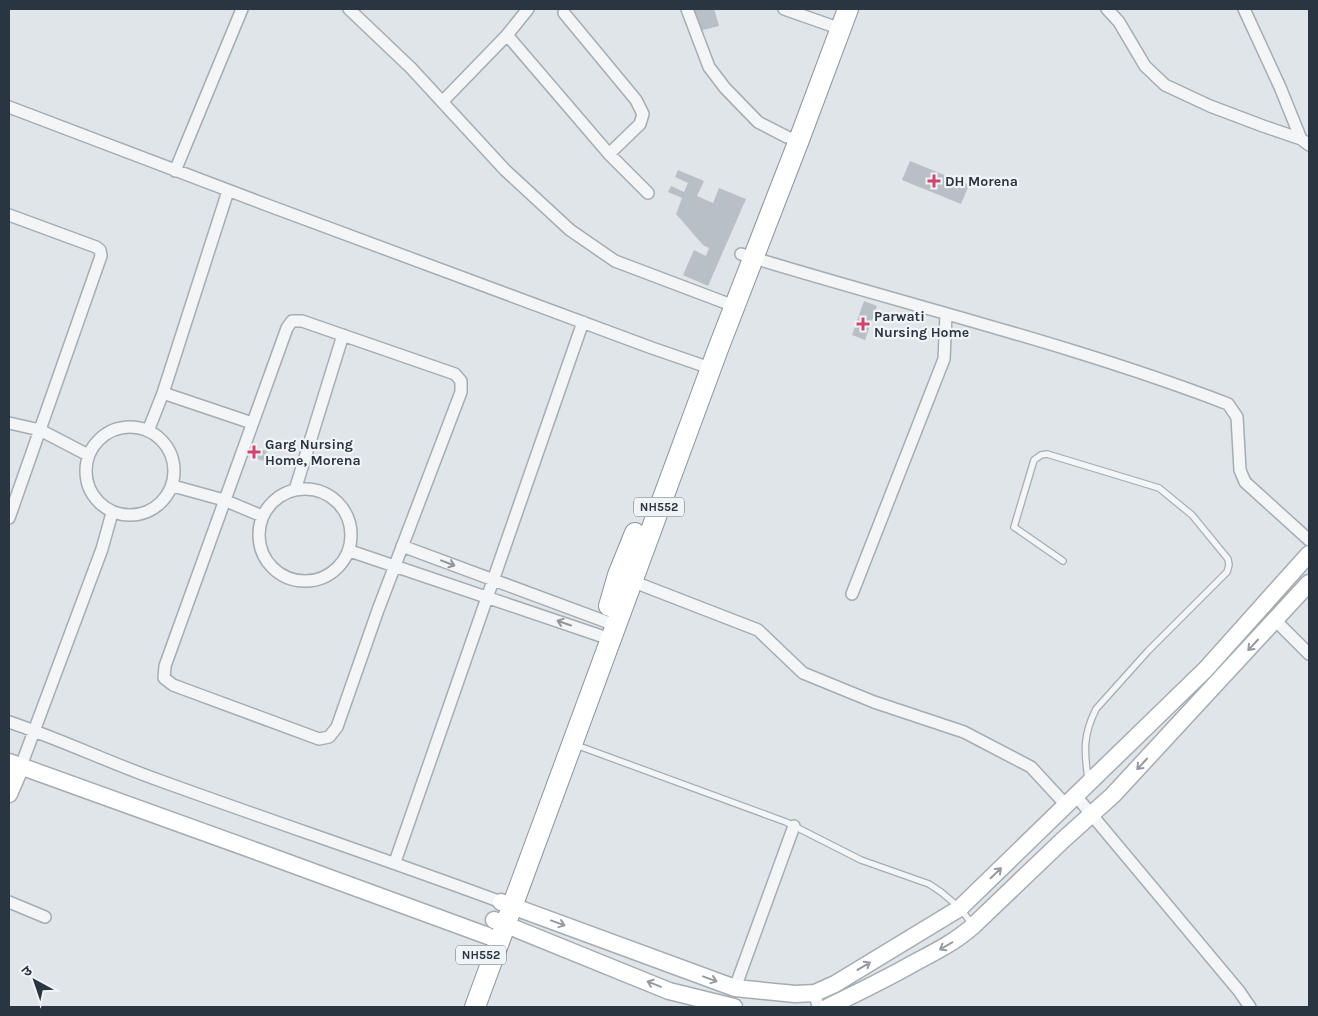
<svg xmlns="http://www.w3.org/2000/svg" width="1318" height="1016" font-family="Karla,'Noto Sans Devanagari',sans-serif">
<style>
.building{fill:#b8bfc6}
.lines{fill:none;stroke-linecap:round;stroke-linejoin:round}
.lane-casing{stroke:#a5adb3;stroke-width:8}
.street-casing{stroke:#a5adb3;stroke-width:14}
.secondary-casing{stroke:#a5adb3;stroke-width:19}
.highway-casing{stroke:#8894a0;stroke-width:22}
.lane{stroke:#f3f5f7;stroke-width:5.5}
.street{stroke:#f3f5f7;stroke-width:11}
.secondary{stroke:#fff;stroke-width:16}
.highway{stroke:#fff;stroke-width:20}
.oneway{stroke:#8e959c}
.oneway2{stroke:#949aa0}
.poi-dot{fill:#ce466d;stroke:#f0f4f7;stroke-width:2}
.labels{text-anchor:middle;stroke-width:4.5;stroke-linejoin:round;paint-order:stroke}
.shield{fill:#f0f4f7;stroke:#656e78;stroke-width:1}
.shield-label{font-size:12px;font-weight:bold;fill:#293541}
.poi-label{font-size:14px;font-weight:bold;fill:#293541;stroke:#f0f4f7;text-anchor:start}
</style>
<rect width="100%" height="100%" fill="#e0e5e9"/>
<path class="building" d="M693,9H714L719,26L699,31Z
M910,161L969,185L961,204L902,180Z
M678,170L704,181L697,196L713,203L719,188L746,199L708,286L683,275L694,250L706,256L709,248L703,245L676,214L682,198L668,192L671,186L684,192L688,183L675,177Z
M864,301L877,306L865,340L852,335Z
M253,447L267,451L263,461L250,456Z"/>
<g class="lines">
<g class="lane-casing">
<path id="lane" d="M1063,561L1014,527L1034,460L1041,455L1047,454L1159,488L1192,515L1228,559L1229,565L1227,572L1148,651L1096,709C1083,735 1084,751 1088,778
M576,745L786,822L861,860L929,884L941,892L960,908L972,924"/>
</g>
<g class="street-casing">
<path id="street" d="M349,9L411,68L505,170L570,230L615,261L734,306
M687,9L709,67L725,88L758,122L787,137L799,140
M784,9L841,29
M1107,9L1119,22L1145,66L1165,85L1210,106L1263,126L1301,139L1309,145
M1244,9L1280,87L1301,139
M564,13L636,100L643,114L640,124L609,154
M507,35L609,154L648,193
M443,101L507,35L528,9
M9,107L267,205L652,348L710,368
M175,171L242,9
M9,215L96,247L100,250L101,256L9,518
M741,254C903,304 1069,343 1228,404L1237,417L1240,470L1245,482L1309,540
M292,321H302L455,374L461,381V392L378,610L337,727L329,737L319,739L173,685L164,678L165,666L287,328Z
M163,393L252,423
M9,423L40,430L88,455
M86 471a44 44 0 1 1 88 0a44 44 0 1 1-88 0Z
M148,431L163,393L228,191
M173,486L224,500L262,516
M259 535a46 46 0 1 1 92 0a46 46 0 1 1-92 0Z
M295,490L343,335
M402,546L615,625
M350,551L610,639
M629,580L758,630L803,673L874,702L964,732L1031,767L1067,806
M852,594L944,359L946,315
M1276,621L1309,654
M9,722C60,739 110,763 161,781C274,822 388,860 501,902
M21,766L102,549L112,513
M1076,796L1239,991L1250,1007
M395,862L583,322
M9,902L45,917
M735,988L794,826
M815,993L818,1007"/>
</g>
<g class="secondary-casing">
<path id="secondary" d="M9,762L264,854L488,936
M9,794L21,766
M501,902L735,988L795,994L815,993L835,984L960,908L1206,669L1309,554
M494,920L669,991L734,1007
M828,1007C857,993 886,979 914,963C935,952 955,942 973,926L1063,840L1113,795L1309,583"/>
</g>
<g class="highway-casing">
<path id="highway" d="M609,606L618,575L635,533
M475,1007L718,349L799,140L848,9"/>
</g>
<use href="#lane" class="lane"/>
<use href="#street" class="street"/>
<use href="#secondary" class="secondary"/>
<use href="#highway" class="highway"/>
</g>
<defs><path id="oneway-shaft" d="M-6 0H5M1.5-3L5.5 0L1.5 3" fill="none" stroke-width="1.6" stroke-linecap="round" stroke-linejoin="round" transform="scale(1.25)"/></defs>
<g class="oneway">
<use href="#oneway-shaft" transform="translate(448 563) rotate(21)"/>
<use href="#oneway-shaft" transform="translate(564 623) rotate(-161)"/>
</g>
<g class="oneway2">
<use href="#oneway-shaft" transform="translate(1253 645) rotate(133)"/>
<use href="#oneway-shaft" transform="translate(1142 764) rotate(133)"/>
<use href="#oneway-shaft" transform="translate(996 873) rotate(-44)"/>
<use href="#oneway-shaft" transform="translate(558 923) rotate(20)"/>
<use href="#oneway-shaft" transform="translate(946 946) rotate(150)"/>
<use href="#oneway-shaft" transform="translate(864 966) rotate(-31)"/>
<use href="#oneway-shaft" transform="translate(710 979) rotate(20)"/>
<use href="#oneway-shaft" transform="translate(654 984) rotate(-158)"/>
</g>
<g class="poi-dot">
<path d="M931.5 173.5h5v5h5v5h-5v5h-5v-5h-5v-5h5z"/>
<path d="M860.5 316.5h5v5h5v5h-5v5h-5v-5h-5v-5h5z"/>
<path d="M251.5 444.5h5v5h5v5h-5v5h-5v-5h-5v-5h5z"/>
</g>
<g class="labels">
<g class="shield">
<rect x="634" y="497.5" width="50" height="19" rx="4"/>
<rect x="456" y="945.5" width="50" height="19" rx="4"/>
</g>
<g class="shield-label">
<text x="659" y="511">NH552</text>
<text x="481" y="959">NH552</text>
</g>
<g class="poi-label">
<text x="945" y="186">DH Morena</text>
<text x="874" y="321">Parwati<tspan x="874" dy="16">Nursing Home</tspan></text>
<text x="265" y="449">Garg Nursing<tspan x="265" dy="16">Home, Morena</tspan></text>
</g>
</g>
<rect width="1318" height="1016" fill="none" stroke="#293541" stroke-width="20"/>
<g transform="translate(35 981) rotate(320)" stroke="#f0f4f7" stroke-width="4" paint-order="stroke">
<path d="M0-4L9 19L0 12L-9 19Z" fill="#293541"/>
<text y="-8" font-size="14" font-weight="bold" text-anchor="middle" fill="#293541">उ</text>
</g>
</svg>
